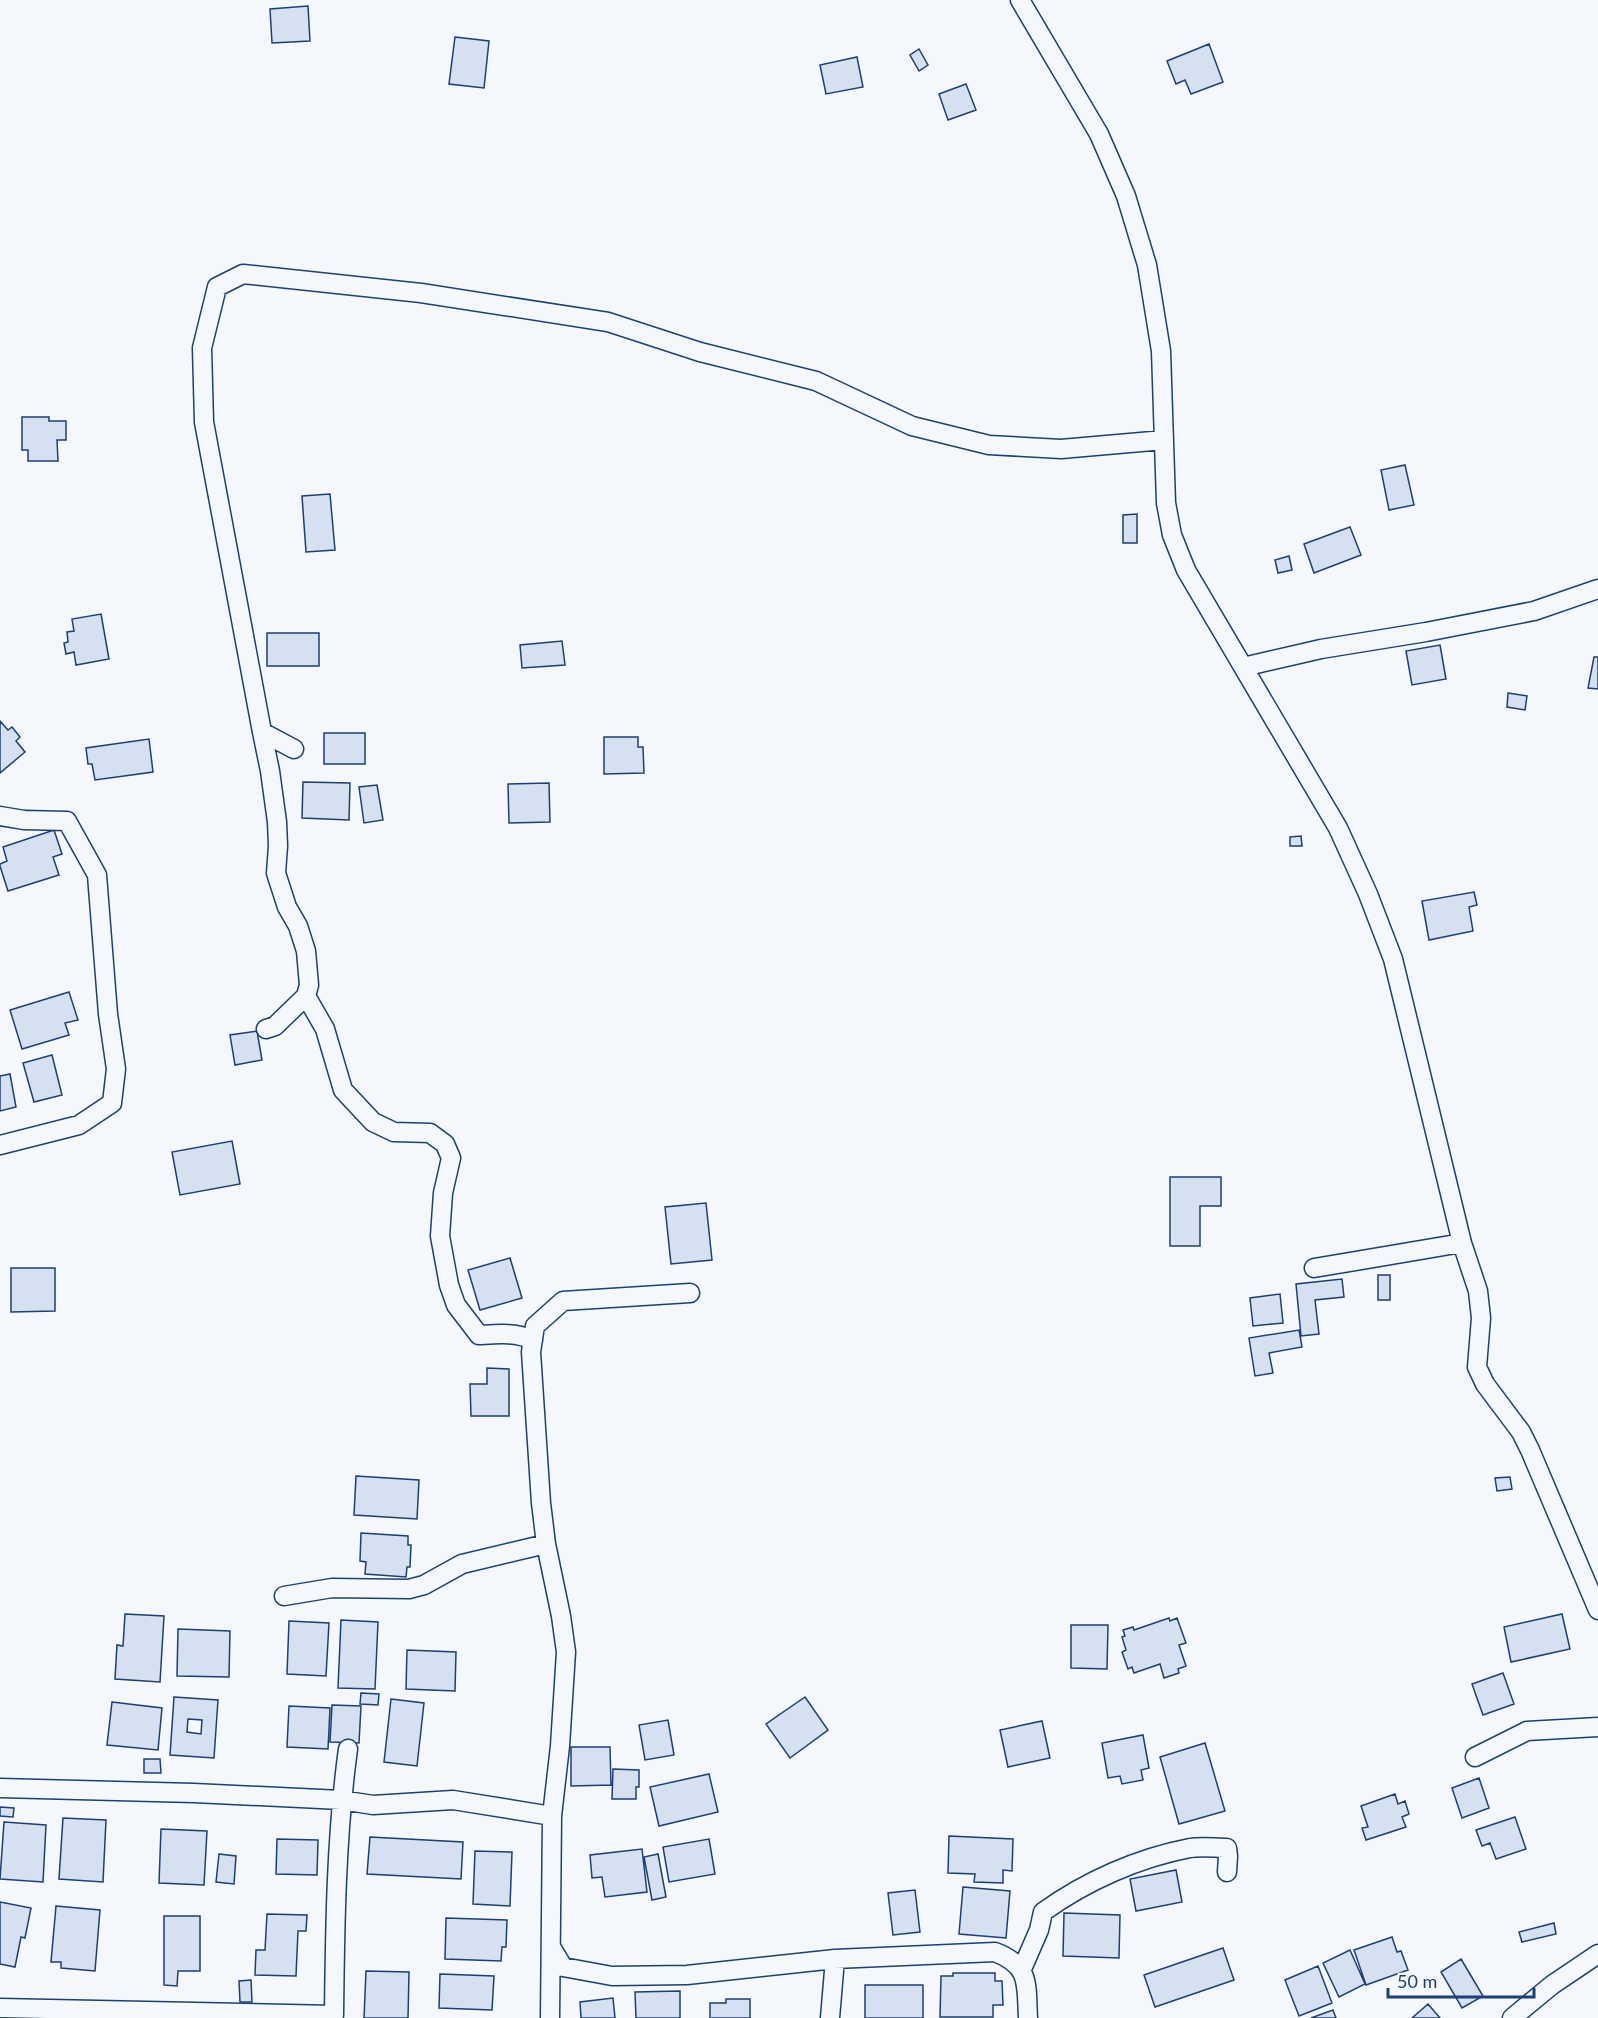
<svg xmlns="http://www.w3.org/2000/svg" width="1598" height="2018" font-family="Lato,sans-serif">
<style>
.building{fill:#d5e0f0;stroke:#1d3f73;stroke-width:1.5;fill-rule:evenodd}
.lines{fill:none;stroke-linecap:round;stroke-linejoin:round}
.street-casing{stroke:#1d3f73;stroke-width:21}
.street{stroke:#f4f7fb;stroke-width:18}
</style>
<rect width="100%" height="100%" fill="#f4f7fb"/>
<path class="building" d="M308,6L310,41L272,43L270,9Z
M455,37L489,41L484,88L449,84Z
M1209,44L1223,82L1191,94L1185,80L1176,84L1167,61Z
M919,49L928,65L919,71L910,55Z
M857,57L863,87L826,94L820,65Z
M966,84L976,110L948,120L939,94Z
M22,417H49V421H66V440H57L58,461H28V450H22Z
M1405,465L1414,505L1389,510L1381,470Z
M330,494L335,550L306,552L302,496Z
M1137,514V543H1123V515Z
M1350,527L1361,555L1314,573L1304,544Z
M1289,556L1292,570L1278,573L1275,560Z
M101,614L109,659L76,665L74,652L66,654L64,643L68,642L67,632L74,631L72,619Z
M267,633H319V666H267Z
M562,641L565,665L522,668L520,645Z
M1440,645L1446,679L1412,685L1406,651Z
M1594,657H1598V689L1588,688Z
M1508,693L1527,696L1525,710L1507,707Z
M0,721L8,730L12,727L20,737L16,741L25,752L0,773Z
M324,733H365V764H324Z
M604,737H638V747H643L644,773L604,774Z
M149,739L153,772L95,780L92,764H88L86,748Z
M303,782L350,783L349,820L302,818Z
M549,783L550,822L509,823L508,784Z
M377,785L383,820L364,823L359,787Z
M54,830L62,854L53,857L59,875L8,891L0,866V864L7,861L3,847Z
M1301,836L1302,846H1290V837Z
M1474,892L1477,905L1469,907L1473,931L1429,940L1422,901Z
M69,992L78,1020L65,1023L69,1035L22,1049L10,1010Z
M257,1031L262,1060L235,1065L230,1035Z
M52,1055L62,1095L34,1102L23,1063Z
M10,1074L16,1107L0,1111V1076Z
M232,1141L240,1184L180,1195L172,1152Z
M1170,1177H1221V1206H1200V1246H1170Z
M706,1203L712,1260L671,1264L665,1207Z
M510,1258L522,1298L480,1310L468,1270Z
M11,1268H55V1311L11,1312Z
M1378,1275H1390V1300H1378Z
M1342,1279L1344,1297L1315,1300L1319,1334L1301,1336L1296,1284Z
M1280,1294L1283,1323L1253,1326L1250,1298Z
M1299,1330L1302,1347L1269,1353L1273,1373L1255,1376L1249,1338Z
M487,1368L509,1369V1416H471L470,1384H487Z
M356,1476L419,1480L417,1519L354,1515Z
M1510,1477L1512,1489L1497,1491L1495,1478Z
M361,1533L408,1536V1545H411L410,1567H407L406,1577L365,1574L366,1562L360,1561Z
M125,1614L164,1616L160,1682L115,1679L117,1645L123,1646Z
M1562,1614L1570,1649L1511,1662L1504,1627Z
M1169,1618L1170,1621L1177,1618L1186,1643L1179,1645L1186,1666L1178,1669L1179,1673L1164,1678L1160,1664L1134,1673L1132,1667L1128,1669L1122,1652L1126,1650L1122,1637L1125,1636L1123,1630L1133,1627L1134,1630Z
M341,1620L378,1622L375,1689L338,1688Z
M289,1621L329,1623L326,1676L287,1674Z
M1071,1625H1108L1107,1669L1071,1668Z
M178,1629L230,1631L229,1677L177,1676Z
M407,1650L456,1652L455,1691L406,1689Z
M1503,1673L1514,1704L1483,1715L1472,1684Z
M361,1693L379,1694L378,1705L360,1704Z
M174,1697L218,1700L214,1758L170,1755ZM188,1719L202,1720L201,1734L187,1732Z
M805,1697L828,1730L790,1758L766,1724Z
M391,1699L424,1703L417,1766L384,1762Z
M112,1702L162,1708L158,1750L107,1745Z
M332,1705L361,1706L359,1743L330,1742Z
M289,1706L330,1708L328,1749L287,1747Z
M668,1720L674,1755L645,1760L639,1725Z
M1042,1721L1050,1758L1008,1767L1000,1730Z
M1143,1735L1149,1768L1141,1770L1143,1780L1122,1784L1120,1776L1108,1778L1102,1743Z
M1205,1743L1225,1811L1179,1824L1160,1757Z
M571,1747H610L611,1785L571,1786Z
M144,1759H160L161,1773H144Z
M613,1769L639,1770V1787H636V1799H612Z
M709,1774L718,1812L659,1826L650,1787Z
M1479,1778L1489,1808L1462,1818L1452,1788Z
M1395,1794L1398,1804L1405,1801L1409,1814L1402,1817L1406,1827L1366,1840L1362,1828L1368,1827L1361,1806Z
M0,1807L14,1808L13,1817L0,1816Z
M1515,1817L1526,1849L1496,1859L1490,1843L1482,1846L1476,1830Z
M63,1818L106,1820L103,1882L59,1879Z
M4,1822L46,1825L43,1882L0,1879Z
M161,1829L207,1831L204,1885L159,1883Z
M949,1836L1013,1839L1012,1871L1003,1870V1883L974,1882L975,1874L948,1873Z
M370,1837L463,1842L461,1879L367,1874Z
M277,1839L318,1840L317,1875L276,1874Z
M709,1839L715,1874L669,1882L663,1847Z
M642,1849L647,1892L605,1897L602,1877L592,1878L590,1855Z
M475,1851L512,1852L510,1906L473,1904Z
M219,1854L236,1856L234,1884L216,1882Z
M658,1854L666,1897L652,1900L644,1857Z
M1176,1870L1182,1902L1136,1911L1130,1879Z
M963,1887L1010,1891L1006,1938L959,1934Z
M915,1890L920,1932L893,1935L888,1893Z
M0,1902L31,1908L25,1938L21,1937L15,1967L0,1964Z
M56,1906L100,1910L95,1971L61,1968V1962H51Z
M1064,1913L1120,1915L1119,1958L1063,1956Z
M267,1914L307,1915L306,1931H298L296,1976L255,1975L256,1950H265Z
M164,1916H200V1971H178L177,1986L164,1985Z
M446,1918L507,1920L506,1947H502L501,1961L445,1959Z
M1554,1923L1556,1934L1522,1942L1519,1932Z
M1392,1937L1397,1952L1401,1951L1408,1970L1366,1985L1354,1950Z
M1223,1948L1234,1980L1155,2007L1144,1975Z
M1350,1950L1365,1984L1339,1997L1323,1963Z
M1461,1959L1483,1996L1462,2008L1441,1972Z
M1318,1966L1332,2003L1299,2016L1285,1980Z
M366,1971L409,1972L408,2018H364Z
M953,1973H995V1981H1002L1003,2005H993V2017H940L941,1976H953Z
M440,1974L494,1976L492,2010L439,2008Z
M251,1980L252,2002H240L239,1981Z
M865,1985H923V2018H865Z
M680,1991V2018H636L635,1992Z
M613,1998L615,2018H581L580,2002Z
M726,1999H750V2018H710V2003H726Z
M1428,2004L1440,2018H1412Z
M1333,2010L1336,2018H1311Z"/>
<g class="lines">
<g class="street-casing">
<path id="street" d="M1020,0L1099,134L1126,196L1147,265L1161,351L1166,503L1172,535L1186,570L1338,828L1368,894L1393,959L1462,1243L1478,1291L1481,1318L1477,1367L1485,1384L1521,1432L1530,1450L1598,1610
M1243,667L1321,649L1426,632L1534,611L1598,589
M262,732L270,771L277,822L278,846L276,873L287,907L298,926L306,951L309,985L306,996L275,1026L266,1029
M294,749L262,732L204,422L202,348L217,287L243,274L421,293L608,322L700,352L816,381L912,426L989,445L1061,449L1164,440
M0,816L24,820L67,821L97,875L108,1014L116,1069L112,1103L79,1125L0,1145
M306,996L325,1029L343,1090L373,1122L394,1132L430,1133L445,1144L451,1158L443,1193L440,1236L449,1285L456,1305L479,1335C498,1334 515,1332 533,1340
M1314,1268L1462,1243
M284,1596L332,1588L409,1589L424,1585L462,1564L546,1544
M1475,1757L1527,1731L1598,1727
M0,1788L194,1793L341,1800L373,1805L453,1800L552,1816
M551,1947L563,1967L612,1976L687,1975L835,1959L995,1952C1031,1966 1026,1984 1028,2018
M1022,1969L1039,1930L1043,1912C1086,1881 1138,1858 1190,1848C1202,1846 1215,1848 1227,1848L1228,1856L1227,1872
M0,2008L334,2015C335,1927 336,1837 348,1749
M550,2018L552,1816L560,1746L566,1652L561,1616L546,1544L541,1503L531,1352L535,1326L563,1301L690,1293
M830,2018L835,1959
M1512,2018L1552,1985L1598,1954"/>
</g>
<use href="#street" class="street"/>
</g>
<path d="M1388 1988v9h146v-9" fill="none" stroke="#1d3f73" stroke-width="3"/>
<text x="1397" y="1988" font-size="18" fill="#1d3f73" stroke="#f4f7fb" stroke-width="4.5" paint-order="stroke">50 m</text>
</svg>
